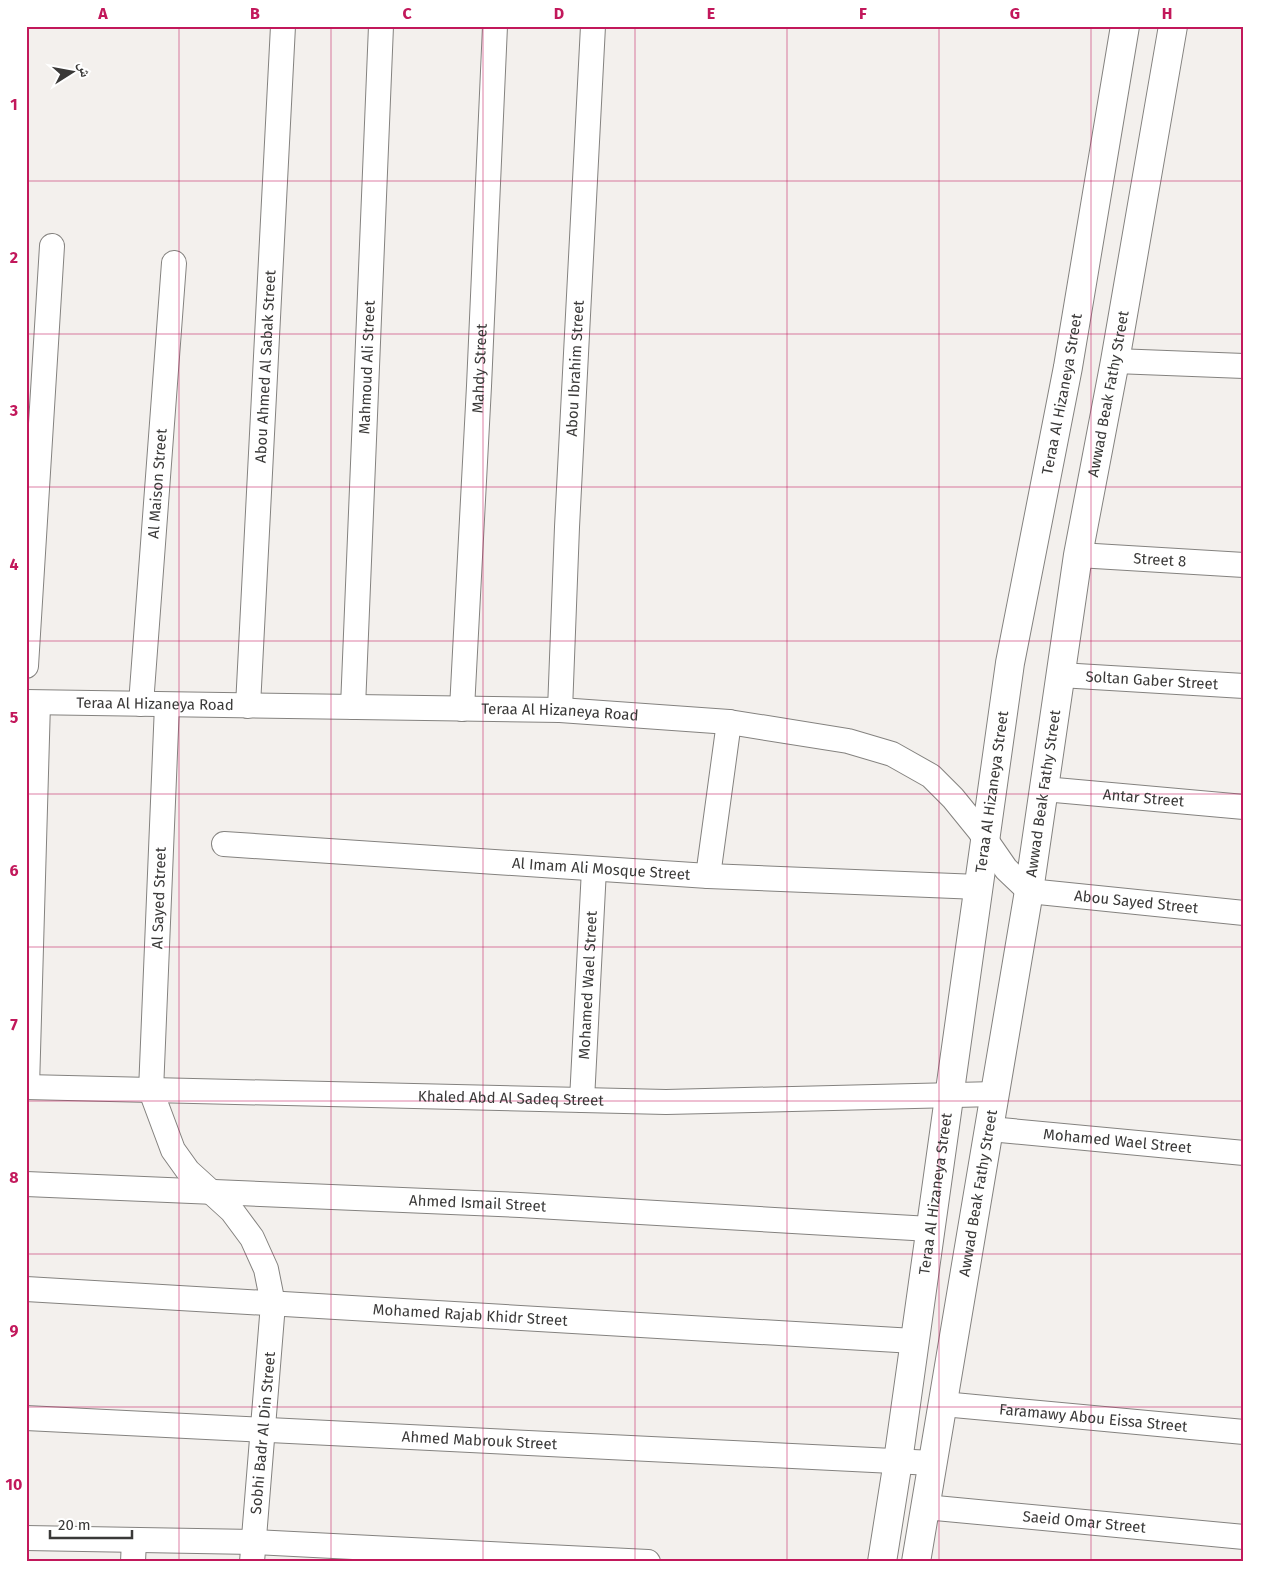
<svg xmlns="http://www.w3.org/2000/svg" width="1270" height="1588" font-family="'Fira Sans','Noto Naskh Arabic',sans-serif">
<style>
.lines{fill:none;stroke-linecap:round;stroke-linejoin:round}
.minor-casing{stroke:#84827f;stroke-width:26}
.tertiary-casing{stroke:#84827f;stroke-width:30}
.minor{stroke:#fff;stroke-width:24}
.tertiary{stroke:#fff;stroke-width:28}
.grid{fill:none;stroke:#c2185b;stroke-width:1;stroke-opacity:0.55}
.labels{text-anchor:middle;stroke-width:4;stroke-linejoin:round;paint-order:stroke}
.street-label{font-size:15px;fill:#3a3938;stroke:#fff}
.neatline{fill:none;stroke:#c2185b;stroke-width:2}
.grid-label{font-size:16px;text-anchor:middle;font-weight:bold;fill:#c2185b}
</style>
<rect width="100%" height="100%" fill="#f3f0ed"/>
<g class="lines">
<g class="minor-casing">
<g id="minor">
<path d="M1115,361L1244,366"/>
<path id="s1" d="M1078,555L1244,565"/>
<path d="M26,666L52,246"/>
<path id="s2" d="M1060,675L1244,686"/>
<path id="s3" d="M26,702L560,710L729,722L848,741L892,754L931,776L953,798L979,830L1006,869L1029,891L1244,913"/>
<path id="s4" d="M141,704L174,263"/>
<path d="M167,705L151,1091L173,1150L188,1171L232,1211L252,1238L266,1269L273,1304L252,1562"/>
<path id="s5" d="M248,706L283,26"/>
<path id="s6" d="M353,707L381,26"/>
<path id="s7" d="M462,709L479,386L495,26"/>
<path id="s8" d="M560,710L567,527L593,26"/>
<path id="s9" d="M1044,789L1244,807"/>
<path id="s10" d="M224,844L708,876L979,887"/>
<path d="M708,876L729,722"/>
<path id="s11" d="M26,1087L666,1102L996,1094"/>
<path d="M27,1087L38,703"/>
<path id="s12" d="M582,1100L594,869"/>
<path id="s13" d="M990,1129L1244,1153"/>
<path id="s14" d="M26,1184L520,1205L930,1229"/>
<path id="s15" d="M26,1289L914,1341"/>
<path id="s16" d="M943,1404L1244,1432"/>
<path id="s17" d="M26,1418L933,1463"/>
<path id="s18" d="M925,1507L1244,1537"/>
<path d="M26,1538L254,1542L648,1562"/>
<path d="M133,1562L134,1540"/>
</g>
</g>
<g class="tertiary-casing">
<g id="tertiary">
<path id="s19" d="M882,1562L898,1461L1010,663L1068,367L1125,26"/>
<path id="s20" d="M916,1562L1029,891L1078,555L1115,361L1173,26"/>
</g>
</g>
<use href="#minor" class="minor"/>
<use href="#tertiary" class="tertiary"/>
</g>
<path class="grid" d="M179,26V1562M331,26V1562M483,26V1562M635,26V1562M787,26V1562M939,26V1562M1091,26V1562M26,181H1244M26,334H1244M26,487H1244M26,641H1244M26,794H1244M26,947H1244M26,1101H1244M26,1254H1244M26,1407H1244"/>
<g class="labels">
<g class="street-label">
<text dy="5" stroke="none"><textPath href="#s5" startOffset="340">Abou Ahmed Al Sabak Street</textPath></text>
<text dy="5" stroke="none"><textPath href="#s6" startOffset="340">Mahmoud Ali Street</textPath></text>
<text dy="5" stroke="none"><textPath href="#s7" startOffset="341">Mahdy Street</textPath></text>
<text dy="5" stroke="none"><textPath href="#s8" startOffset="342">Abou Ibrahim Street</textPath></text>
<text dy="5" stroke="none"><textPath href="#s19" startOffset="1182">Teraa Al Hizaneya Street</textPath></text>
<text dy="5" stroke="none"><textPath href="#s20" startOffset="1184">Awwad Beak Fathy Street</textPath></text>
<text dy="5" stroke="none"><textPath href="#s4" startOffset="221">Al Maison Street</textPath></text>
<text dy="5" stroke="none"><textPath href="#s1" startOffset="82">Street 8</textPath></text>
<text dy="5" stroke="none"><textPath href="#s2" startOffset="92">Soltan Gaber Street</textPath></text>
<text dy="5" stroke="none"><textPath href="#s3" startOffset="129">Teraa Al Hizaneya Road</textPath></text>
<text dy="5" stroke="none"><textPath href="#s3" startOffset="534">Teraa Al Hizaneya Road</textPath></text>
<text dy="5" stroke="none"><textPath href="#s19" startOffset="778">Teraa Al Hizaneya Street</textPath></text>
<text dy="5" stroke="none"><textPath href="#s20" startOffset="779">Awwad Beak Fathy Street</textPath></text>
<text dy="5" stroke="none"><textPath href="#s9" startOffset="100">Antar Street</textPath></text>
<text dy="5" stroke="none"><textPath href="#s10" startOffset="378">Al Imam Ali Mosque Street</textPath></text>
<text transform="translate(159 898) rotate(-88)" y="5">Al Sayed Street</text>
<text dy="5" stroke="none"><textPath href="#s3" startOffset="1174">Abou Sayed Street</textPath></text>
<text dy="5" stroke="none"><textPath href="#s12" startOffset="115">Mohamed Wael Street</textPath></text>
<text dy="5" stroke="none"><textPath href="#s11" startOffset="485">Khaled Abd Al Sadeq Street</textPath></text>
<text dy="5" stroke="none"><textPath href="#s13" startOffset="128">Mohamed Wael Street</textPath></text>
<text dy="5" stroke="none"><textPath href="#s19" startOffset="372">Teraa Al Hizaneya Street</textPath></text>
<text dy="5" stroke="none"><textPath href="#s20" startOffset="374">Awwad Beak Fathy Street</textPath></text>
<text dy="5" stroke="none"><textPath href="#s14" startOffset="452">Ahmed Ismail Street</textPath></text>
<text dy="5" stroke="none"><textPath href="#s15" startOffset="445">Mohamed Rajab Khidr Street</textPath></text>
<text dy="5" stroke="none"><textPath href="#s16" startOffset="151">Faramawy Abou Eissa Street</textPath></text>
<text transform="translate(263 1433) rotate(-85)" y="5">Sobhi Badr Al Din Street</text>
<text dy="5" stroke="none"><textPath href="#s17" startOffset="454">Ahmed Mabrouk Street</textPath></text>
<text dy="5" stroke="none"><textPath href="#s18" startOffset="160">Saeid Omar Street</textPath></text>
</g>
</g>
<rect width="1270" height="1588" fill="none" stroke="#ffffff" stroke-width="55"/>
<g transform="translate(72 72) rotate(79)" stroke="#ffffff" stroke-width="4" paint-order="stroke">
<path d="M0-4L9 19L0 12L-9 19Z" fill="#3a3938"/>
<text y="-8" font-size="14" font-weight="bold" text-anchor="middle" fill="#3a3938">ش</text>
</g>
<path d="M50 1530v8h82v-8" fill="none" stroke="#3a3938" stroke-width="2.5"/>
<text x="58" y="1530" font-size="15" fill="#3a3938" stroke="#ffffff" stroke-width="4" paint-order="stroke">20 m</text>
<rect x="28" y="28" width="1214" height="1532" class="neatline"/>
<g class="grid-label">
<text x="103" y="19">A</text>
<text x="255" y="19">B</text>
<text x="407" y="19">C</text>
<text x="559" y="19">D</text>
<text x="711" y="19">E</text>
<text x="863" y="19">F</text>
<text x="1015" y="19">G</text>
<text x="1167" y="19">H</text>
<text x="14" y="110">1</text>
<text x="14" y="263">2</text>
<text x="14" y="416">3</text>
<text x="14" y="570">4</text>
<text x="14" y="723">5</text>
<text x="14" y="876">6</text>
<text x="14" y="1030">7</text>
<text x="14" y="1183">8</text>
<text x="14" y="1336">9</text>
<text x="14" y="1490">10</text>
</g>
</svg>
